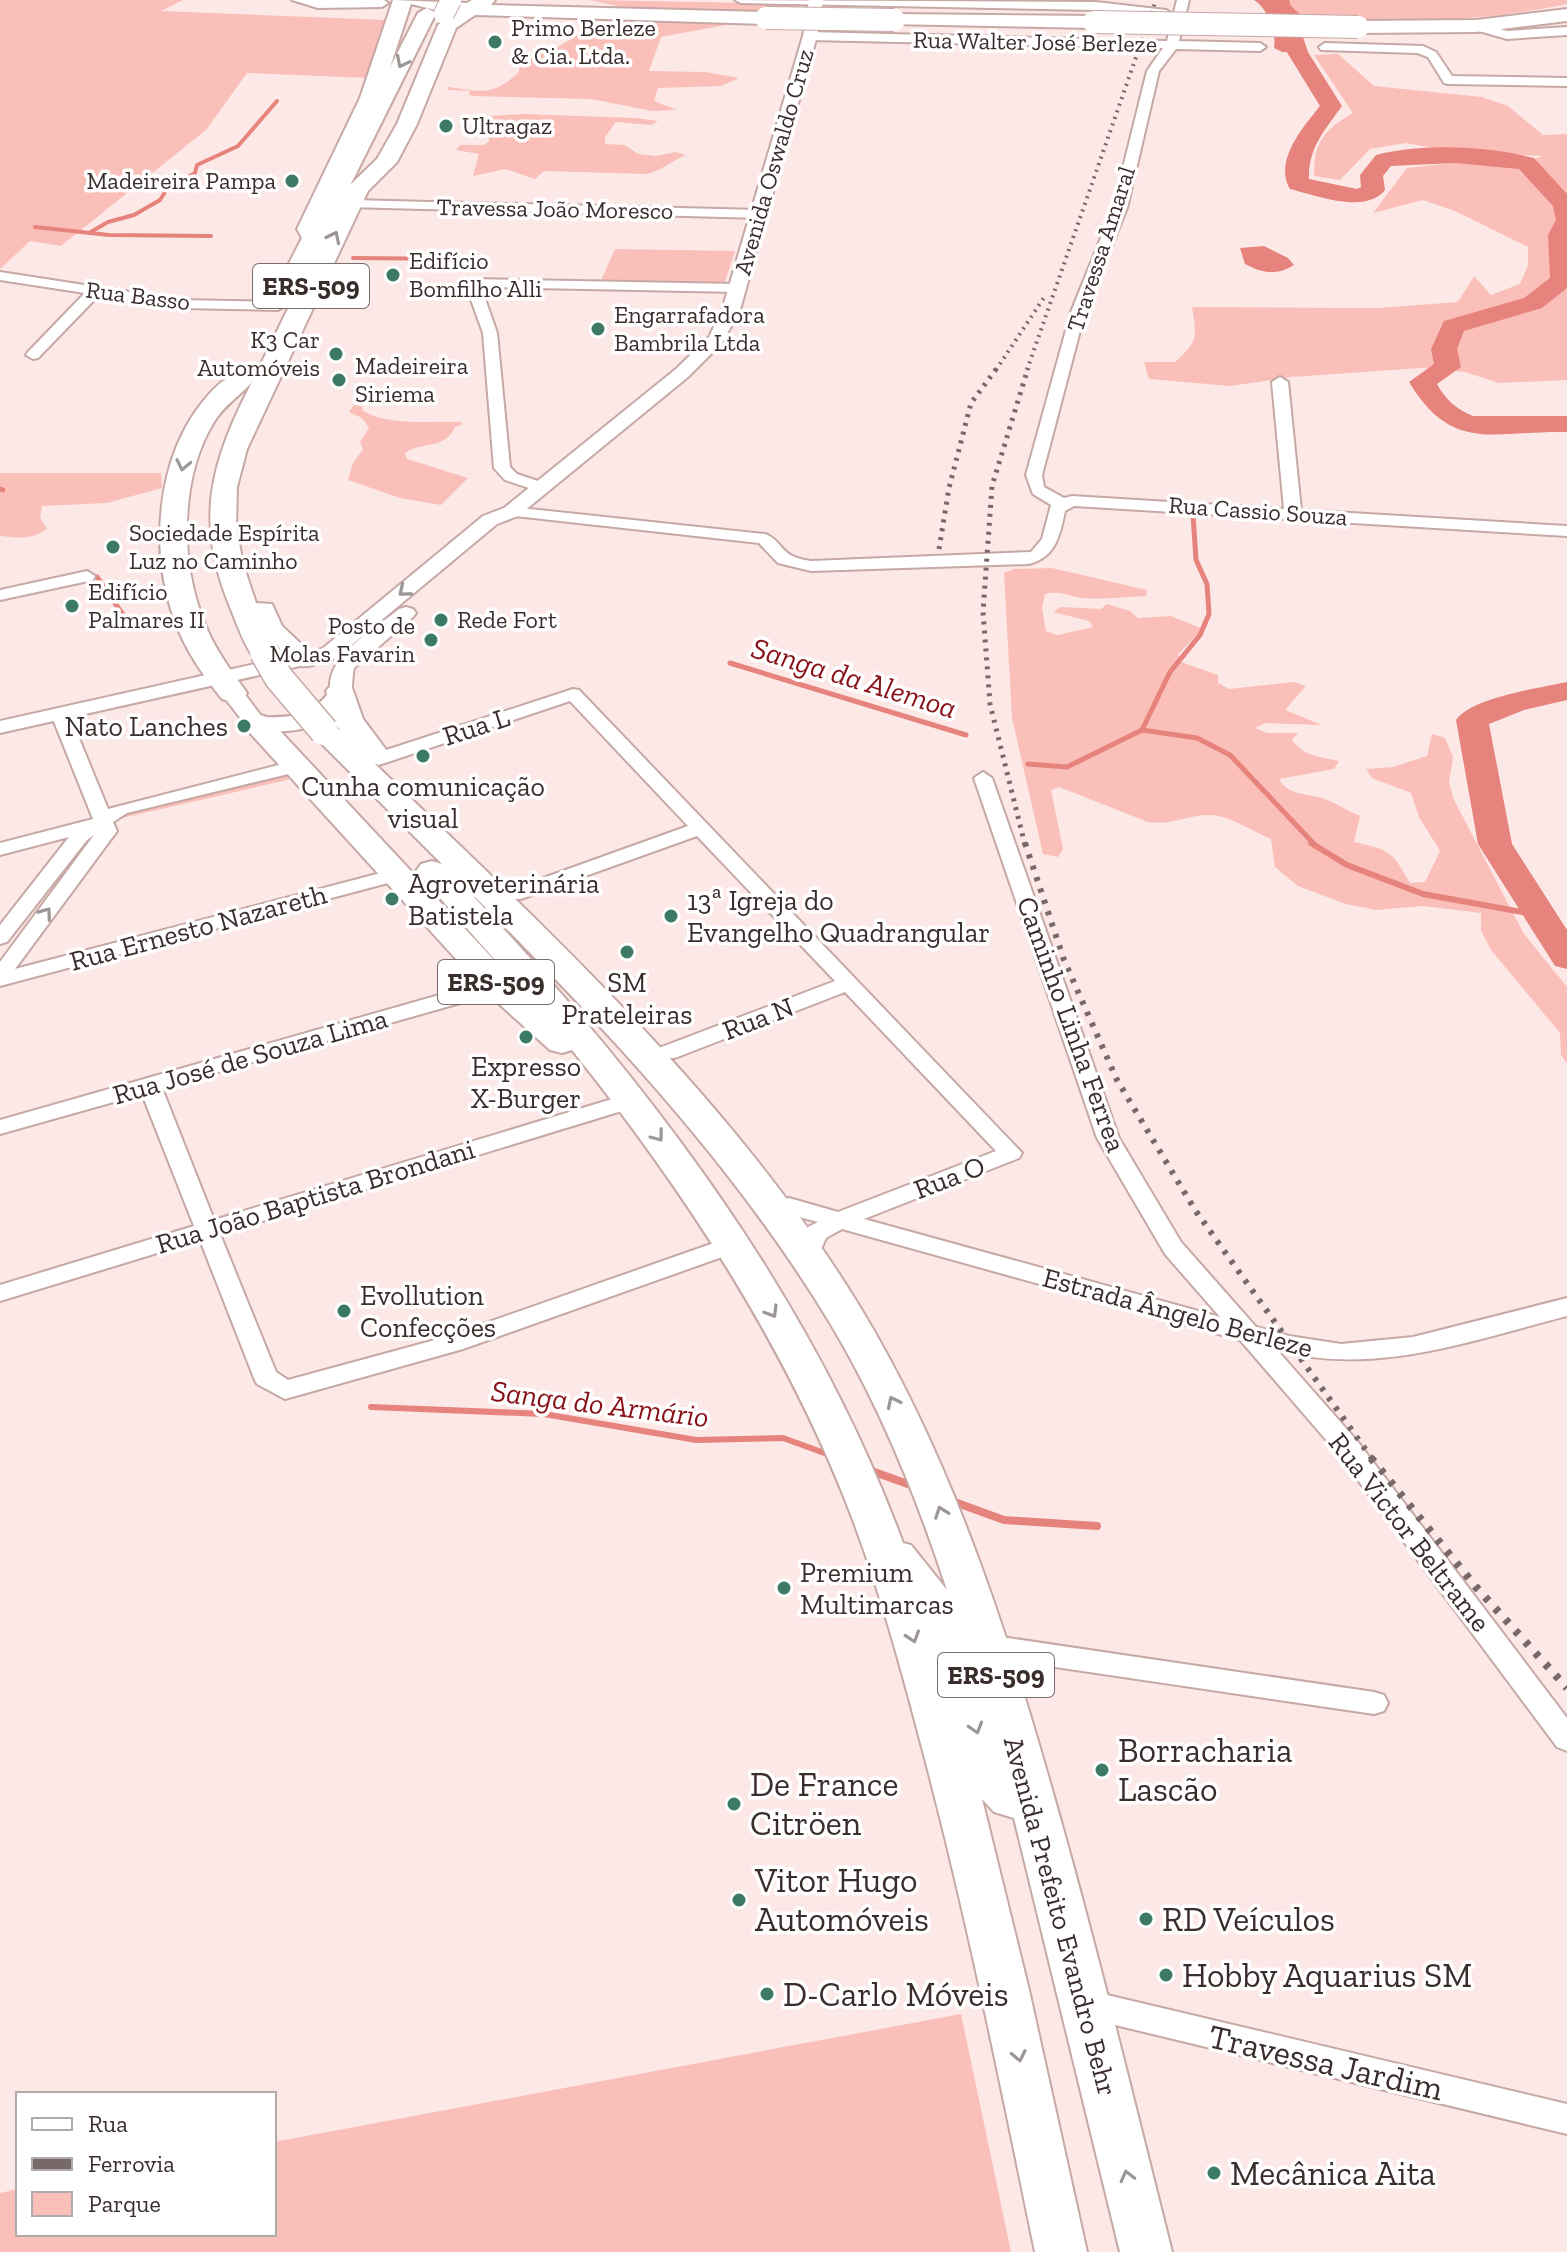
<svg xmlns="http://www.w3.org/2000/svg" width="1567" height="2252" font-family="'Zilla Slab',serif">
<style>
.green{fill:#fbbfb9}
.water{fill:#e6837c}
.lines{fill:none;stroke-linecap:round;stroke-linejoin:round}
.stream-far3{stroke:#e6837c;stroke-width:4}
.stream-far2{stroke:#e6837c;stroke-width:5}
.stream-far1{stroke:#e6837c;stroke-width:6}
.stream{stroke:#e6837c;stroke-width:8}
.river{fill:#e6837c;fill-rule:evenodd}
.minor-casing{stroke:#c6a8a5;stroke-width:4}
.tertiary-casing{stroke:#c6a8a5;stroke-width:4}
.primary-casing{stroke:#c6a8a5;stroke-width:4}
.trunk-casing{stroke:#c6a8a5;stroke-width:4}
.minor{fill:#fff;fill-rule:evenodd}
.tertiary{fill:#fff;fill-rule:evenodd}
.primary{fill:#fff;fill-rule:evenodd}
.trunk{fill:#fff;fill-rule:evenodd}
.rail-far3{stroke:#776967;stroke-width:4;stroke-dasharray:2 5;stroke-linecap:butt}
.rail-far2{stroke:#776967;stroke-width:5;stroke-dasharray:3 6;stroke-linecap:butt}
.rail-far1{stroke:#776967;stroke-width:6;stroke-dasharray:4 8;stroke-linecap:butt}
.rail{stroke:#776967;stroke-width:8;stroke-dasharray:5 10;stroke-linecap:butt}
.primary-bridge-casing{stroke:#c6a8a5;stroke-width:22;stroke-linecap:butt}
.trunk-bridge-far1-casing{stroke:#c6a8a5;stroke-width:24;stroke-linecap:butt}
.trunk-bridge-casing{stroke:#c6a8a5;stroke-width:31;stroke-linecap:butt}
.primary-bridge{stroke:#fff;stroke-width:20}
.trunk-bridge-far1{stroke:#fff;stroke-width:22}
.trunk-bridge{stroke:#fff;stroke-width:28}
.oneway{stroke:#9c9696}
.poi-dot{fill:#3c7a66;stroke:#fff;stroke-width:3}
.labels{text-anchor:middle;stroke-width:7;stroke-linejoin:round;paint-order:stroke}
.far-poi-label{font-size:24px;fill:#3a2e2d;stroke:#fff;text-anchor:start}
.far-street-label{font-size:24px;fill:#3a2e2d;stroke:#fff}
.shield{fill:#fff;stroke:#756d6c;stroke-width:2}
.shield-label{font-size:26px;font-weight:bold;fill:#3a2e2d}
.poi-label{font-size:28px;fill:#3a2e2d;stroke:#fff;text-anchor:start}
.street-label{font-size:28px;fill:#3a2e2d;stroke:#fff}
.water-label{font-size:30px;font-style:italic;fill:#881018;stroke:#fff}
.near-poi-label{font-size:34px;fill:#3a2e2d;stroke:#fff;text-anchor:start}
.near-street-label{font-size:34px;fill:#3a2e2d;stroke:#fff}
</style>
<rect width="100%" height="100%" fill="#fce9e7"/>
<path class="green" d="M0,0H183L161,11L385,20L368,78L247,73L206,130L61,246L30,241L0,269Z
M590,0L797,4L798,11L778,14L627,8Z
M1285,0H1567V4C1478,23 1398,22 1308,22Z
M616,20L731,24L661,37L649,71L705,72L739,78L721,86L658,88L654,101L677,110L652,111L591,99L473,96L469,95L470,91L448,90V87C481,91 492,97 519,72L520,61C532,55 544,52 557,47C578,37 591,22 616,20Z
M1338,54L1374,86L1482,97L1508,106L1543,135L1567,134V380L1499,383L1465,372L1421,368L1292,377L1230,386L1149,379L1144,362H1175C1198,341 1197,338 1192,307L1378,308L1458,302L1474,276L1491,295L1520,284L1528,265V247L1455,211L1423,200L1373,213L1407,168L1461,162L1516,167L1542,156L1443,150L1406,143L1370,149L1340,180L1314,176C1314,141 1324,130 1353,113L1314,55Z
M523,114L636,118L658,121L651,125L616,122L605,137V144L625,145L638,154L656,156L676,152L686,155C671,161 663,170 647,174L544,171L535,179L506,169L473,176L479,154L456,150L460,145H484L489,141L490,121L476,117Z
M615,249L735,251L724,285L600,283Z
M354,405L362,406L363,411C388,426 431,421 460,422L464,424L455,427C445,450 422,441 405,453L407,459L468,478L441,505L400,498L348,480L353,463L363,449L360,442L369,428L362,418L349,412Z
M0,473H161L162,488L107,503L42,506L40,518L47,529C31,540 19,538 0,536Z
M1052,568L1147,590L1146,596C1125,597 1103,600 1082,598C1068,596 1060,590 1045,594L1042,608L1046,631L1058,635L1093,627L1089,621L1053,612L1061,607L1101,609L1107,604L1130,611L1138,618L1171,616L1203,629L1178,654L1181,662L1218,675V683L1229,689L1293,682L1306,686L1285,710L1322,725L1265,723L1255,728L1267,733H1298L1292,740C1303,756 1321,757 1339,761L1334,769L1279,779C1288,796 1308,793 1325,799C1337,804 1348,811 1360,816L1354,842C1390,850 1392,851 1410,883L1425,882L1440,851L1419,817L1411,793L1372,778L1366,769L1393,767L1427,756L1432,734L1445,738L1453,757L1449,782L1454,800L1524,934L1567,987V1063L1561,1055L1560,1033L1491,950L1481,931V913L1423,906L1376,910L1346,904L1298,886L1275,867L1271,839C1254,832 1230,816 1211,815C1189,814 1170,826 1148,822L1059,787L1051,790L1063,849L1058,857L1043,854L1012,718L1004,573L1013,569Z
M281,775H292L287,780L122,818L129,812Z
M961,2014L1011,2252H0V2193L18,2189V2234H274V2142Z"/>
<path class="water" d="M1254,0H1285L1308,22L1302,34L1308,52H1282L1274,48C1277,34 1267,7 1254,0Z
M1264,246L1288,258L1294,265C1276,276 1262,273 1245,264L1240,248Z"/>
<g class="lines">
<path class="stream-far3" d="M35,227L109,235L211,236
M89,233L108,222L134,215L160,200L167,189L195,173L197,165L238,146L277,101
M353,258L462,259"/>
<path class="stream-far2" d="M0,489L3,490
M97,577L128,622
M730,663L966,735
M1142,730L1170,672L1200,635L1209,614L1207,584L1196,560L1193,514
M1028,764L1067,767L1142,730L1197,738L1230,755L1315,845"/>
<path class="stream-far1" d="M1311,843L1347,865L1423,894L1538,915
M371,1407L544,1414L696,1440L783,1438L830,1455"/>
<path class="stream" d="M866,1469L916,1487
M949,1500L1004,1520L1097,1526"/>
<path class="river" d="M1269,0H1289L1301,41L1342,106C1325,130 1308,148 1309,179L1357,189L1361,187L1360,175L1376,155C1424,143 1487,146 1534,158L1567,194V288L1542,308L1464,331L1457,349L1461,367L1437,384C1446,400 1456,409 1473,416H1567V432C1495,430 1453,455 1409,382L1434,364L1431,349L1444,321L1524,298L1550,278L1548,235L1556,220L1553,206L1519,169L1455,163L1391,166L1383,176L1385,190C1365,215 1315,195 1290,189C1273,161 1304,126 1320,106L1280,41Z
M1567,682V700L1524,710L1489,724L1512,844L1567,930V969L1555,966L1478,844L1456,720C1472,697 1540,688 1567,682Z"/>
<g class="minor-casing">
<path id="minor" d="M292,0H384L388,3L382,7L318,8Z
M735,0L1096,2L1166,10L1172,14L1166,18L1096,10L741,3Z
M1177,0H1189L1179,41L1260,43L1266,47L1260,51L1176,49L1159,71L1127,208L1085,312L1042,475L1044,487L1064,498L1072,496L1284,509L1272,382L1280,377L1288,382L1301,510L1567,526V536L1074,506L1065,511C1060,535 1056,557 1029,564L811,571L778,563L759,543L505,515V509L511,507L765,534C784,541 778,557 811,561L1031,552L1042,539L1051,505L1033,494L1026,475L1071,312L1113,208L1147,71L1163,48L810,40L804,36L810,32L1167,41Z
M1476,22L1507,31L1567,27V35L1507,39L1472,29L1470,26Z
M1325,43L1423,46L1436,52L1452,76L1567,78V86L1448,84L1444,83L1428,57L1417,53L1321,50L1319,47Z
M351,200L760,210L767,214L760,218L346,207L344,204Z
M0,272L182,300L278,302L285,306L278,310L182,308L99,295L38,358L33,359L26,355L28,352L85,293L0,280Z
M472,279L738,284L745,288L738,292L481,287L497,333L510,467L517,474L547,484L549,487L541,492L505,480L494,468L483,333L465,283Z
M87,571L95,576L93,580L0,600V590Z
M573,689L579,690L1022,1153L1019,1158L864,1219L1220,1317L1165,1254L1097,1138L974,778L983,772L992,778L1119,1138L1181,1242L1256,1327L1289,1336L1341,1344L1413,1337L1567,1298V1316C1473,1340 1374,1377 1277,1350L1358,1442L1567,1718V1751L1557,1747L1340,1456L1240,1340L842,1229L826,1238L821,1249H805L801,1243L808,1227L818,1222L781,1212L778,1206L781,1200L789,1198L838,1212L996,1151L845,992L675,1058H659L656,1053L659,1048L835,981L697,836L521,899H507L504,895L507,891L688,826L570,701L385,763L378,765L369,759L371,755Z
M60,709L69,714L108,809L294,761L303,767L301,771L127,813L113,822L117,831L15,969L396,869L406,875L403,879L0,986V962L94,835L87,840L7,942L0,944V925L69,837L0,855V843L93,819L51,714Z
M499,978L506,980L509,985L506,990L162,1088L214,1220L622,1096H638L641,1101L638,1106L220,1234L276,1372L288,1380L446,1337L731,1237L739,1239L743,1245L739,1251L463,1349L285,1399L257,1384L254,1378L200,1240L0,1301V1285L194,1226L142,1094L0,1134V1120Z
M988,1635L1374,1692L1384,1695L1388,1703L1384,1711L1374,1714L988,1657L979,1654L975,1646L979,1638Z
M1086,1990L1567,2104V2134L1086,2018L1075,2014L1071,2004L1075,1994Z"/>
</g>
<g class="tertiary-casing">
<path id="tertiary" d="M809,0H823L817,36L740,310L722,343L688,377L518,516L497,524L336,658L0,733V721L322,649L483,516L504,508L676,369L709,337L722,310L803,36Z
M406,607L413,609L416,613L413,617L354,668C352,676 353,687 350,693C335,731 283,736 248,728L221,693L224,688H240L262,717C292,718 312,716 330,691C326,655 375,629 399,609Z"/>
</g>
<g class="primary-casing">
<path id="primary" d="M427,8L436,13L324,238L321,243H305L302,238L418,13Z"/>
</g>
<g class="trunk-casing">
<path id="trunk" d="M393,0L467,3L472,0H495L491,5L766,12L776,18L766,24L475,15L456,28L417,124L397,162L368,191L247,449L237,487L236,527L243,564L256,603L272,604L282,626L317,659L313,665C297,669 290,663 278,653L274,658L264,661L254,658C243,643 237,624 230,607C194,520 211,462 252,382C240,396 224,405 214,422C180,477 180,560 203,619C213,647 230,669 247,693L242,699L232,702L222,699C203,675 185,650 175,621C149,552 156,457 205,399C216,386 231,370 250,375L253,380L303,278H288L284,273L302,238L297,229L360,98ZM411,4L452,14L438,25L397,124L377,159L347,188L323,237L319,229L380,98Z
M1567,9V21L1476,32L1358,33L1348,27L1358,21L1476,20Z
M894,14L1094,16L1104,22L1094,28L887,24L884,20L887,16Z
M341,682L351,685L363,719L390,755L386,761L375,764C549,932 733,1099 860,1307C946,1449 999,1606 1045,1765C1092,1926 1131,2089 1172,2252H1120L1014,1818L994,1812L982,1799L1029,1990L1087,2252H1035C1001,2087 968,1922 925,1759C902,1671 878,1582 844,1497C779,1335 681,1186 572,1050L562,1053L550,1050L487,993L241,723L245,717L256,714L267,717L511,978L416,871L421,864L432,861L442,864L309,731L313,725L324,722L340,730L333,720L326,691L331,685ZM456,878C593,1015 729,1156 830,1323C880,1406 917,1498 947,1590L911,1545L903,1543C810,1290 640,1071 456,878Z"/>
</g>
<use href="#minor" class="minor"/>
<use href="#tertiary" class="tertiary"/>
<use href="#primary" class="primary"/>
<use href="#trunk" class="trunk"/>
<path class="rail-far3" d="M996,370L1045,296
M1027,370L1156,0"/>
<path class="rail-far2" d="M939,549L949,488L971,403L997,368
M1025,845L990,704L983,612L992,486L1028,368"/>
<path class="rail-far1" d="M1025,843L1064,960L1117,1080L1195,1210L1373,1460"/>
<path class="rail" d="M1371,1458L1476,1587L1567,1688"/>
<g class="primary-bridge-casing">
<path id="primary-bridge" d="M444,14L451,0"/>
</g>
<g class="trunk-bridge-far1-casing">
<path id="trunk-bridge-far1" d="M766,18L894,20
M1094,22L1358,27"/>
</g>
<g class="trunk-bridge-casing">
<path id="trunk-bridge" d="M264,652L279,678L324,731"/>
</g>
<use href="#primary-bridge" class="primary-bridge"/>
<use href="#trunk-bridge-far1" class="trunk-bridge-far1"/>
<use href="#trunk-bridge" class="trunk-bridge"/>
</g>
<defs><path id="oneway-chevron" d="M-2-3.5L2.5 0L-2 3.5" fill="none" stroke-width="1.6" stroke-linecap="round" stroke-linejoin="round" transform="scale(2)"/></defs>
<g class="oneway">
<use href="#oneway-chevron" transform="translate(402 62) rotate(117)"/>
<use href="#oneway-chevron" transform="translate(334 237) rotate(-64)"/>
<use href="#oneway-chevron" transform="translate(183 465) rotate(102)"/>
<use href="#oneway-chevron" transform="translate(404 591) rotate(140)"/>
<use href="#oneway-chevron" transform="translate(46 913) rotate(-54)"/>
<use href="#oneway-chevron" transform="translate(658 1136) rotate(53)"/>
<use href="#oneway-chevron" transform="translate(772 1312) rotate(59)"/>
<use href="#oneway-chevron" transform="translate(893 1402) rotate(-116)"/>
<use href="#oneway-chevron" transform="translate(941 1512) rotate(-110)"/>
<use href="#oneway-chevron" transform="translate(913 1637) rotate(72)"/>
<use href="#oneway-chevron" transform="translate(976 1728) rotate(73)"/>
<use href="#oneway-chevron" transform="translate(1019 2056) rotate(78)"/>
<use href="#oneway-chevron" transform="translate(1127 2176) rotate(-104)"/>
</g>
<g class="poi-dot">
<circle cx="495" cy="42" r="8"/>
<circle cx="446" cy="126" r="8"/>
<circle cx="292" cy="181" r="8"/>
<circle cx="393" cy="275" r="8"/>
<circle cx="598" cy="329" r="8"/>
<circle cx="336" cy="354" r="8"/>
<circle cx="339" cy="380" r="8"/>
<circle cx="113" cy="547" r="8"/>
<circle cx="72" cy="606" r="8"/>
<circle cx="441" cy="620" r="8"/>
<circle cx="431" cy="640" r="8"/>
<circle cx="244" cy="726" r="8"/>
<circle cx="423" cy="756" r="8"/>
<circle cx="392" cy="899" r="8"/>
<circle cx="671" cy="916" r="8"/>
<circle cx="627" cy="952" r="8"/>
<circle cx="526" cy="1037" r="8"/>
<circle cx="344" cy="1311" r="8"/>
<circle cx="784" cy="1588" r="8"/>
<circle cx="1102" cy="1770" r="8"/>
<circle cx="734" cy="1804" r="8"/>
<circle cx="739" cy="1900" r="8"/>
<circle cx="1146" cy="1919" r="8"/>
<circle cx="1166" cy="1975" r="8"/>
<circle cx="767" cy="1994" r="8"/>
<circle cx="1214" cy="2173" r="8"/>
</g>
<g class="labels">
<g class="far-poi-label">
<text x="511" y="36">Primo Berleze<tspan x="511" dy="28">&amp; Cia. Ltda.</tspan></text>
<text x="462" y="134">Ultragaz</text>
<text x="276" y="189" text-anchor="end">Madeireira Pampa</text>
<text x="409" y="269">Edifício<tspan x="409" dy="28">Bomfilho Alli</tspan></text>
<text x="614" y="323">Engarrafadora<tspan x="614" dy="28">Bambrila Ltda</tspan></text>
<text x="320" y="348" text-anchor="end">K3 Car<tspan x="320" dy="28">Automóveis</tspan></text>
<text x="355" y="374">Madeireira<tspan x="355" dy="28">Siriema</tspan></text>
<text x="129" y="541">Sociedade Espírita<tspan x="129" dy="28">Luz no Caminho</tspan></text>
<text x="88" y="600">Edifício<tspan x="88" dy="28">Palmares II</tspan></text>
<text x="457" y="628">Rede Fort</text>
<text x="415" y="634" text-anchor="end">Posto de<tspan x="415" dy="28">Molas Favarin</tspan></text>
</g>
<g class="far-street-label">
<text transform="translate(1035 42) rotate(1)" y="8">Rua Walter José Berleze</text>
<text transform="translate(774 162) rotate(-74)" y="8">Avenida Oswaldo Cruz</text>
<text transform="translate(555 209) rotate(1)" y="8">Travessa João Moresco</text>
<text transform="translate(1101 249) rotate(-72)" y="8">Travessa Amaral</text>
<text transform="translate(138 296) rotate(7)" y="8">Rua Basso</text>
<text transform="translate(1258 511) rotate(4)" y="8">Rua Cassio Souza</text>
</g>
<g class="shield">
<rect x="253" y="264" width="116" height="44" rx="6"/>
<rect x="438" y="960" width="116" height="44" rx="6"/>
<rect x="938" y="1653" width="116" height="44" rx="6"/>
</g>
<g class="shield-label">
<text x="311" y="295">ERS-509</text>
<text x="496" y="991">ERS-509</text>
<text x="996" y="1684">ERS-509</text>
</g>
<g class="poi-label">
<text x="228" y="736" text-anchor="end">Nato Lanches</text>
<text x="423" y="796" text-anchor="middle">Cunha comunicação<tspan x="423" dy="32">visual</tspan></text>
<text x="408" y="893">Agroveterinária<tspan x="408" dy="32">Batistela</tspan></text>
<text x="687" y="910">13ª Igreja do<tspan x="687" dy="32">Evangelho Quadrangular</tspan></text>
<text x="627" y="992" text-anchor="middle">SM<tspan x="627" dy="32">Prateleiras</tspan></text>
<text x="526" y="1076" text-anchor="middle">Expresso<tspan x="526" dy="32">X-Burger</tspan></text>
<text x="360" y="1305">Evollution<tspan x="360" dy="32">Confecções</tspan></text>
<text x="800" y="1582">Premium<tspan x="800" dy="32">Multimarcas</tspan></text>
</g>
<g class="street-label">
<text transform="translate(476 726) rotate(-18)" y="10">Rua L</text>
<text transform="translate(198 927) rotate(-15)" y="10">Rua Ernesto Nazareth</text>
<text transform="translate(758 1018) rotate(-21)" y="10">Rua N</text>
<text transform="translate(1072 1024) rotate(70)" y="10">Caminho Linha Ferrea</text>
<text transform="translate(250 1056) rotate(-16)" y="10">Rua José de Souza Lima</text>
<text transform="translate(949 1177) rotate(-21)" y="10">Rua O</text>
<text transform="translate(315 1196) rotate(-17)" y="10">Rua João Baptista Brondani</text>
<text transform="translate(1178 1312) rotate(15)" y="10">Estrada Ângelo Berleze</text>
<text transform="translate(1410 1532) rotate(52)" y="10">Rua Victor Beltrame</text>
<text transform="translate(1061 1916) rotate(75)" y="10">Avenida Prefeito Evandro Behr</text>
</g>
<g class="water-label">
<text transform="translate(854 678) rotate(17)" y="10">Sanga da Alemoa</text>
<text transform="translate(600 1404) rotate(7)" y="10">Sanga do Armário</text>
</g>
<g class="near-poi-label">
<text x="1118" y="1762">Borracharia<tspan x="1118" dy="39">Lascão</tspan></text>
<text x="750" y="1796">De France<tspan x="750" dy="39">Citröen</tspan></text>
<text x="755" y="1892">Vitor Hugo<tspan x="755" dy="39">Automóveis</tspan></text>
<text x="1162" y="1931">RD Veículos</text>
<text x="1182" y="1987">Hobby Aquarius SM</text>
<text x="783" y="2006">D-Carlo Móveis</text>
<text x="1230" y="2185">Mecânica Aita</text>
</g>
<g class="near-street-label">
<text transform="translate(1326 2062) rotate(13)" y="12">Travessa Jardim</text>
</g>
</g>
<rect x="16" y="2092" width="260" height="144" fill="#ffffff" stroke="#b0abab" stroke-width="2"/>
<rect x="32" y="2118" width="40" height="12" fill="#ffffff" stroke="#b0abab" stroke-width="2"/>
<text x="88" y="2132" font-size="24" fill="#3a2e2d">Rua</text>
<rect x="32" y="2158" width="40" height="12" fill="#776967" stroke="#b0abab" stroke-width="2"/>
<text x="88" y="2172" font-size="24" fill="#3a2e2d">Ferrovia</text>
<rect x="32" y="2192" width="40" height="24" fill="#fbbfb9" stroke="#b0abab" stroke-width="2"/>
<text x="88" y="2212" font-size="24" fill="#3a2e2d">Parque</text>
</svg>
